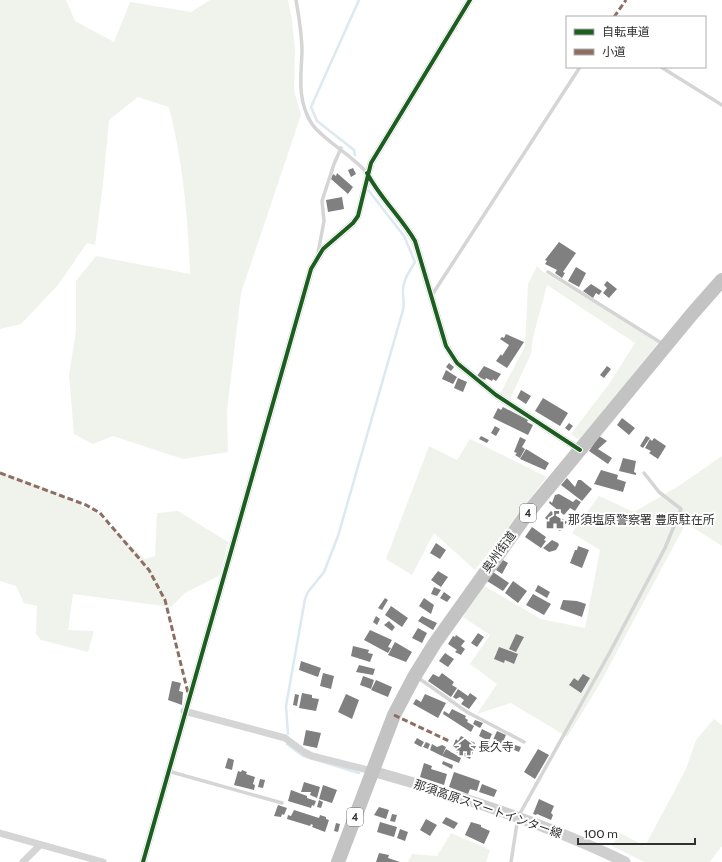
<svg xmlns="http://www.w3.org/2000/svg" width="722" height="862" font-family="Cabin,'Noto Sans JP',sans-serif">
<style>
.green{fill:#f0f3ec}
.lines{fill:none;stroke-linecap:round;stroke-linejoin:round}
.stream{stroke:#dde9f0;stroke-width:2.5}
.building{fill:#808080}
.lane{stroke:#d5d5d5;stroke-width:3.5}
.street{stroke:#d5d5d5;stroke-width:7}
.secondary{stroke:#cfcfcf;stroke-width:11}
.highway{stroke:#c3c3c3;stroke-width:14}
.quiet{stroke:#8d6e63;stroke-width:3;stroke-dasharray:6 3;stroke-linecap:butt}
.cycleway-casing{stroke:#fff;stroke-width:6}
.cycleway{stroke:#1b5e20;stroke-width:4}
.labels{text-anchor:middle;stroke-width:4;stroke-linejoin:round;paint-order:stroke}
.shield{fill:#fff;stroke:#6f6f6f;stroke-width:1}
.shield-label{font-size:11px;font-weight:bold;fill:#313131}
.poi-label{font-size:12px;fill:#313131;stroke:#fff;text-anchor:start}
.street-label{font-size:12px;fill:#313131;stroke:#fff}
</style>
<rect width="100%" height="100%" fill="#fff"/>
<path class="green" d="M0,0H66L75,21L114,42L130,2L191,12L210,0H288L292,20L295,49L294,90L301,115L241,293L227,411L228,452L183,459L113,436L93,444L74,434L69,375L76,331V281L96,256L190,274C188,218 183,162 169,107L138,97L109,120L103,184L95,245L87,243L58,285L21,324L0,329Z
M537,266L543,272L659,342L581,441L571,434L609,384L635,343L547,285L533,337L531,354L510,399L500,394L525,346L528,284Z
M470,439L547,477L475,570L434,533L412,575L386,559L429,446L457,460Z
M722,456V546L686,523L598,687L567,737L511,703L477,714L497,684L470,664L490,635L463,617L481,584L541,619L585,628L600,550L572,533L599,496L634,512L677,487Z
M0,471L48,489L96,513L145,559L155,556L157,513L178,511L228,542L220,575L185,593L171,607L73,594L68,630L94,631L88,652L41,640L36,634L37,606L24,603L16,586L0,581Z
M714,719L722,725V846L710,862H644L612,846L620,833L645,846L686,769L696,740Z
M451,833L490,850L486,862H408L412,854L437,856Z"/>
<g class="lines">
<path class="stream" d="M355,155L354,150L317,121L311,107L359,0
M288,734L286,706L305,599L308,592L324,572L338,536L403,310C405,304 403,301 403,294C402,281 409,272 415,262L404,236L369,191
M287,744L303,756L359,773"/>
</g>
<path class="building" d="M353,168L356,174L351,177L348,170Z
M337,173L353,187L348,194L331,179L333,174L336,176Z
M342,197L344,209L328,212L326,200Z
M559,242L576,253L563,272L565,273L562,278L555,273L557,270L545,264L547,261L545,260Z
M576,267L586,273L579,287L568,281Z
M607,281L617,289L609,298L603,293L607,288L604,285Z
M591,284L602,291L599,295L596,293L593,298L583,291Z
M506,334L524,342L507,368L496,361L501,354L502,356L509,345L500,339L502,337L504,338Z
M449,363L454,367L451,371L446,367Z
M484,366L501,374L496,381L493,379L492,381L486,378L485,380L477,376Z
M607,366L611,369L604,378L600,375Z
M446,370L457,377L453,384L442,379Z
M458,378L467,382L463,392L454,388Z
M521,390L531,396L526,404L517,398Z
M543,398L568,413L560,426L535,411Z
M503,407L528,420L527,422L533,425L528,435L493,418L498,408L501,410Z
M622,418L635,428L629,435L617,425Z
M569,423L573,426L569,431L565,428Z
M495,426L500,429L496,436L491,433Z
M481,436L489,440L487,443L479,439Z
M599,436L607,441L598,449L612,458L608,464L589,451Z
M646,436L650,438L643,448L640,446Z
M520,437L526,440L522,447L525,449L520,458L515,455L517,453L514,452Z
M654,438L666,446L658,459L649,453L651,451L645,448L650,439L652,441Z
M526,449L549,463L545,470L520,459Z
M623,458L636,461L634,472L636,473V475L619,471Z
M601,470L618,475L617,479L626,482L623,492L594,484Z
M567,478L575,487L578,480H581L592,489L582,501L561,485Z
M559,494L573,502L576,499L581,502L575,511L570,508L564,515L549,503L550,501L552,503L555,495Z
M551,511L567,522L560,531L545,518Z
M532,527L546,537L544,540L546,541L541,548L525,537Z
M552,540L558,543L559,545L556,550L549,552L543,548Z
M436,543L446,550L440,559L430,553Z
M578,546L589,550L582,568L570,563L575,550H577Z
M503,560L508,563L502,574L496,570Z
M438,571L448,577L441,587L431,580Z
M493,572L509,583L503,591L487,581Z
M513,581L527,591L518,603L505,593Z
M538,585L550,592L547,598L535,591Z
M434,587L441,590L437,596L431,594Z
M444,592L451,597L447,602L440,598Z
M533,594L551,604L544,615L526,605Z
M385,598L388,600L382,610L378,608Z
M424,598L434,605L431,614L419,606Z
M563,600L577,601L586,604L582,617L560,609Z
M391,606L408,618L402,627L385,615Z
M376,616L380,619L377,625L373,622Z
M422,616L437,623L433,630L418,621Z
M389,621L395,627L392,631L384,625Z
M418,628L427,633L422,643L412,638Z
M370,630L392,640L388,647L391,648L388,653L364,640Z
M478,633L484,637L477,647L471,643Z
M516,634L524,637L516,652L509,649Z
M456,635L465,641L461,646L465,649L461,655L455,652L457,650L448,644L453,636L455,637Z
M395,642L412,652L406,662L388,655Z
M353,646L369,650L368,653L373,654L370,662L351,656Z
M499,647L518,654L514,664L505,660L504,663L494,659Z
M445,653L454,659L448,667L439,661Z
M301,661L321,668L318,677L299,670Z
M359,665L375,669L373,675L356,672Z
M323,673L334,676L331,689L320,686Z
M442,673L454,682L452,685L457,688L451,697L428,681L433,674L439,677Z
M583,674L590,678L581,693L569,685L574,678L578,681Z
M363,676L374,680L371,689L360,685Z
M376,680L392,687L388,697L371,690Z
M172,681L181,683L179,691L183,692L182,705L168,700Z
M458,689L468,696L470,693L477,698L469,709L461,704L464,700L460,697L456,699L453,697Z
M302,693L312,695V698L319,699L316,711L299,708Z
M295,694L299,695L297,706L293,705Z
M346,694L359,700L352,719L338,712Z
M425,694L446,703L438,718L413,704L416,699L421,702Z
M452,709L466,716L465,718L468,720L467,722L474,726L471,732L443,714L444,711L449,714Z
M475,720L483,723L480,728L473,724Z
M482,729L492,734L489,741L479,736Z
M306,730L321,733L317,748L303,745Z
M497,731L506,735L502,744L493,740Z
M461,736L475,743L474,745L476,746L470,759L454,751L456,748L453,746L456,739L458,741Z
M417,738L424,742L421,747L414,743Z
M426,742L430,744L428,749L423,747Z
M506,742L521,747L519,752L504,746Z
M432,744L437,747L442,745L446,747L442,756L430,750Z
M446,749L461,758L459,763L442,756Z
M538,749L549,755L535,779L524,772Z
M228,758L234,760L232,770L225,768Z
M443,761L453,765L452,769L442,764Z
M424,763L432,766L431,769L447,774L444,785L420,777Z
M242,770L247,772L246,774L255,777L253,784L255,785L254,790L234,785L238,771L241,772Z
M454,772L480,781L477,791L470,789L468,794L449,787Z
M260,779L265,780L263,788L258,787Z
M304,782L320,787L317,798L310,795L311,792H301Z
M482,784L497,790L494,797L479,792Z
M323,785L337,790L332,803L319,799Z
M291,790L307,796V798L316,801L314,806L312,805L311,808L288,801Z
M539,799L554,806L551,813L553,815L551,820L537,814L536,815L533,814Z
M319,800L323,802L321,808L317,807Z
M278,805L287,808L284,815L282,814L281,817L274,816Z
M379,807L389,810L386,819L374,815Z
M294,810L319,818L320,815L326,817V819L329,820L325,832L312,827L313,825L311,824L310,826L287,819L288,815L291,816Z
M392,814L397,815L395,822L390,821Z
M446,817L458,823L454,829L442,823Z
M426,819L437,825L430,836L420,830Z
M380,822L397,827L394,837L377,832Z
M471,822L481,825V827L490,831L484,844L465,835Z
M336,823L340,824L338,832L334,831Z
M400,829L408,832L405,841L397,838Z
M379,853L389,855L388,858L400,862H376Z"/>
<g class="lines">
<path class="lane" d="M296,0C299,17 302,35 302,52C301,77 297,101 312,124C323,140 352,155 367,173
M661,67L722,105
M318,253L324,221L322,201L334,164L341,148
M548,272L663,344
M432,295L580,67
M417,677L467,712L524,742
M168,771L282,803
M511,862L518,817L610,652L665,548L681,509L659,492L644,473"/>
<path class="street" d="M367,173C380,198 401,217 415,241L446,346L457,363L496,395L580,450
M184,711L285,738L304,752L312,756L372,771
M0,833L103,862
M23,862L40,845
M143,862L311,269L323,249L353,223L358,216L371,163L470,0"/>
<path class="secondary" d="M372,771C458,795 545,823 625,862"/>
<path class="highway" d="M338,862L394,715L414,677L435,643L527,514L692,314L722,280"/>
<path class="quiet" d="M614,17L626,0
M0,473L86,505L100,513L149,570L165,600L189,697
M394,715L451,742"/>
<g class="cycleway-casing">
<path id="cycleway" d="M367,173C380,198 401,217 415,241L446,346L457,363L496,395L580,450
M143,862L311,269L323,249L353,223L358,216L371,163L470,0"/>
</g>
<use href="#cycleway" class="cycleway"/>
</g>
<defs>
<g id="civic-bare" transform="scale(1.38)"><path d="M-.6-6.5H3V-4.5H.6V-3L4-1V1h2V6H-6V1h2V-1L-.6-3ZM-1.2 2.5V6h2.4V2.5Z" fill="#797979" stroke="#fff" stroke-width="2.5" paint-order="stroke"/></g>
<g id="temple-bare" transform="scale(1.38)"><path d="M0-6L5-2H3V0L6.5 2.5H4V6H1.5V3h-3V6H-4V2.5H-6.5L-3 0V-2H-5Z" fill="#797979" stroke="#fff" stroke-width="2.5" paint-order="stroke"/></g>
</defs>
<g fill-rule="evenodd">
<use href="#civic-bare" x="555" y="520"/>
<use href="#temple-bare" x="465" y="747"/>
</g>
<g class="labels">
<g class="shield">
<rect x="520" y="504" width="16" height="18" rx="3"/>
<rect x="347" y="808" width="16" height="18" rx="3"/>
</g>
<g class="shield-label">
<text x="528" y="517">4</text>
<text x="355" y="821">4</text>
</g>
<g class="poi-label">
<text x="568" y="524">那須塩原警察署 豊原駐在所</text>
<text x="478" y="751">長久寺</text>
</g>
<g class="street-label">
<text transform="translate(499 552) rotate(-54)" y="4">奥州街道</text>
<text transform="translate(488 809) rotate(19)" y="4">那須高原スマートインター線</text>
</g>
</g>
<rect x="566" y="16" width="140" height="52" fill="#ffffff" stroke="#adadad"/>
<rect x="574" y="29" width="20" height="6" fill="#1b5e20" stroke="#adadad"/>
<text x="602" y="36" font-size="12" fill="#313131">自転車道</text>
<rect x="574" y="49" width="20" height="6" fill="#8d6e63" stroke="#adadad"/>
<text x="602" y="56" font-size="12" fill="#313131">小道</text>
<path d="M578 838v6h117v-6" fill="none" stroke="#313131" stroke-width="2"/>
<text x="584" y="838" font-size="12" fill="#313131" stroke="#ffffff" stroke-width="3" paint-order="stroke">100 m</text>
</svg>
